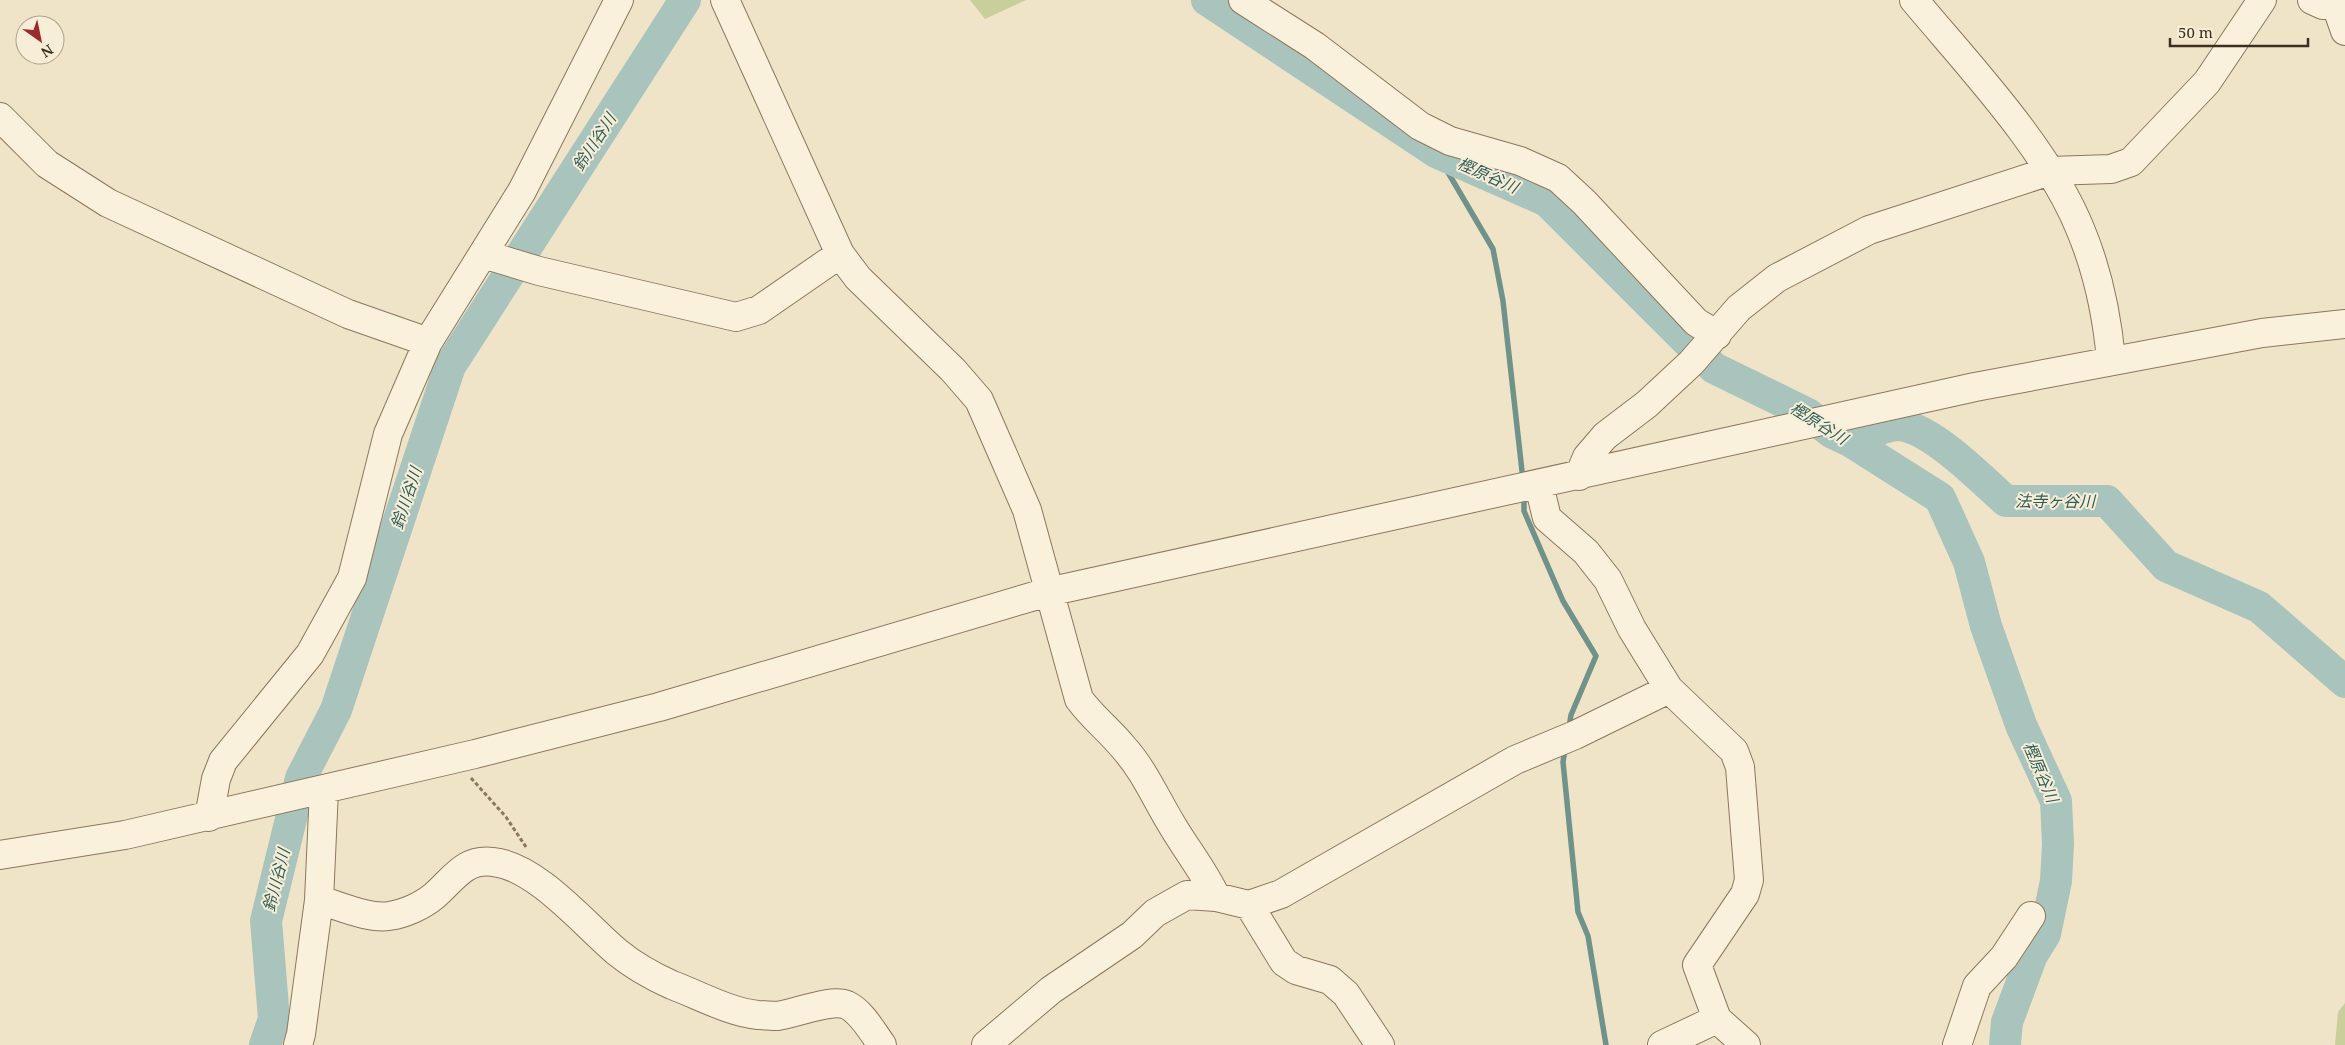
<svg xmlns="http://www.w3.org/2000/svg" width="2345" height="1045" font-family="'Noto Serif','Noto Sans JP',serif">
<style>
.green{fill:#c9cf9b}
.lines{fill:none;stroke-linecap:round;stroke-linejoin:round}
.stream{stroke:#6f938a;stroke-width:5.5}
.river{stroke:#a9c4bc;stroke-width:32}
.minor-casing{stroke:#8d765c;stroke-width:30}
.path{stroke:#8d765c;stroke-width:3;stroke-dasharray:4 2.5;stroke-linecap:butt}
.minor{stroke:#faf1dc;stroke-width:28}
.labels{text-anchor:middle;stroke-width:4;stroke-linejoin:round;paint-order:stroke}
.water-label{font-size:16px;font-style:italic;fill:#2f5d5a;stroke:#f7eed8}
</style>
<rect width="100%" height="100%" fill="#f0e4c8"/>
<path class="green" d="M970,0H1026L985,19Z
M2345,1003V1045H2335L2338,1012Z"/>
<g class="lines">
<path class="stream" d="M1436,152L1493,249L1503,301L1523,480
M1524,495V511L1563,601L1596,656L1571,715L1569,728
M1565,749L1563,762L1578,912L1588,936L1606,1045"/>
<path class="river" d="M1207,0L1436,152L1547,201L1714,368L1808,414L1831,432L1850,441L1940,498L1969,562L1986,626L2021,725L2056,801L2058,844L2056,881L2045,934L2032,955L2007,1022L2005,1045
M1850,441C1864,436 1882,426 1897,425C1929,425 1982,480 2006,501H2107L2166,566L2259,607L2345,682
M265,1045L274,1019L266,921L301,778L336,710L450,366L685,0"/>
<g class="minor-casing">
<path id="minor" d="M725,0L840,254L858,278L953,370L979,400L1027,510L1079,699C1092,717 1109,730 1123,747C1144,770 1156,799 1172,825C1186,849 1204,871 1216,897
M1243,0L1315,46L1420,126L1450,141L1520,161L1558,178L1584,202L1696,322L1717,335
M1914,0C1970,67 2049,150 2081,231C2098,272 2107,315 2111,360
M2312,0L2323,5H2345
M2336,5L2345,31
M0,117L47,164L108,203L348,314L428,342
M483,254L539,271L736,317L759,310L840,254
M1579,476L1587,457L1605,436L1647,404L1691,363L1739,308L1777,278L1869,230L2050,171L2111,169L2131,162L2207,82L2262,0
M1539,485L1547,518L1586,552L1608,580L1632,629L1669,689L1734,751L1740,767L1749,880L1745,894L1697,965L1717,1019L1746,1045
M209,817L216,779L223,761L310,654L352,578L388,434L428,342L522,191L619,0
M0,855L125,835L475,754L659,707L1048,592L1975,387L2262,333L2345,324
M319,900C340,906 368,919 389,916C404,914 422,906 434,896C453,880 464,858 493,862C536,866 585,925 617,952C634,966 652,976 672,985C699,995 729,1012 758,1015C764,1015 771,1016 777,1016C795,1014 831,998 847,1005C862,1012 873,1033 882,1045
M1249,905L1284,962L1296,970L1330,980L1346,994L1380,1045
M298,1045L301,1034L319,900L324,790
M986,1045L1051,990L1132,935L1155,913L1187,895L1216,897L1249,905L1281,894L1515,760L1575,735L1669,689
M1662,1045L1717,1019
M1957,1045L1977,986L2004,957L2031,916"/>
</g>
<path class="path" d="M471,778L506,817L526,847"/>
<use href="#minor" class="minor"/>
</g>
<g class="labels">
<g class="water-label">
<text transform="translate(594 142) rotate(-57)" y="6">鈴川谷川</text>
<text transform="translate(1488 175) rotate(24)" y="6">樫原谷川</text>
<text transform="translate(1819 423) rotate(32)" y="6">樫原谷川</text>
<text transform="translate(406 498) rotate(-72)" y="6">鈴川谷川</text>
<text x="2055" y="507">法寺ヶ谷川</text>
<text transform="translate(2041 772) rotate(67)" y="6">樫原谷川</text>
<text transform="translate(276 880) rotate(-76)" y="6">鈴川谷川</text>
</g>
</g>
<g transform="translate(40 40) rotate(147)"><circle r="24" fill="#f7eed8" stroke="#ada18e"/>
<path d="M0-4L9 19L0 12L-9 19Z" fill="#9e2a2b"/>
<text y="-8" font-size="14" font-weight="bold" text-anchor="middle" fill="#3d2e20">N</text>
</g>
<path d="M2170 38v8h138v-8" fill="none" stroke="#3d2e20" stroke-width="2.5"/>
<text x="2178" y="38" font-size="15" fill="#3d2e20" stroke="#f7eed8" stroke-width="4" paint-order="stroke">50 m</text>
</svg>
